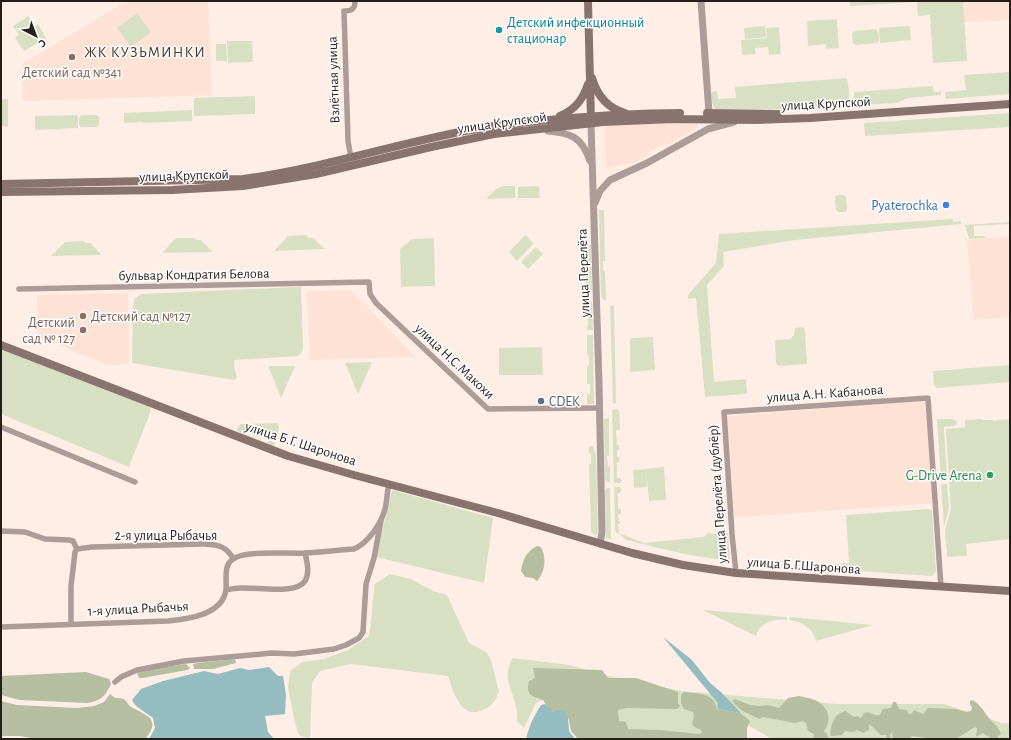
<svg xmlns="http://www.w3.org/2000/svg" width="1011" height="740" font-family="'Alegreya Sans',sans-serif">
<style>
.built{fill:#fee2d5}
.green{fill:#d7e0c2}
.forest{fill:#b5bea1}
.water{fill:#95bcc0}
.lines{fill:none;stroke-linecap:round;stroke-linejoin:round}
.minor{stroke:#ab9c99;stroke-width:5.5}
.tertiary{stroke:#ab9c99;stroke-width:7}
.secondary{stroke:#89736e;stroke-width:8}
.culture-dot{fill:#0f9aa8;stroke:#fff;stroke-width:1.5}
.education-dot{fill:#8d6e63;stroke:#fff;stroke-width:1.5}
.shop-dot{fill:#3f7fe0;stroke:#fff;stroke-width:1.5}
.service-dot{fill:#5c6f8a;stroke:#fff;stroke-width:1.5}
.leisure-dot{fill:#2e9e5b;stroke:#fff;stroke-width:1.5}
.labels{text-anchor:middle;stroke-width:3;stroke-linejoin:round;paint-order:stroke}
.culture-label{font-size:14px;fill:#0d838f;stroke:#fff;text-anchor:start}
.education-label{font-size:14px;fill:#785e54;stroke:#fff}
.street-label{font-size:14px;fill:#261e1b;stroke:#fff}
.shop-label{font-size:14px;fill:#366cbe;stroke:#fff;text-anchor:end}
.service-label{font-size:14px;fill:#4e5e75;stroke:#fff;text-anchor:start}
.leisure-label{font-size:14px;fill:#27864d;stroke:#fff;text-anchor:end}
.neighbourhood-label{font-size:15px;letter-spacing:1px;fill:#43342c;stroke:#fff}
</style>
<rect width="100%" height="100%" fill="#ffeee6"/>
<path class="built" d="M127,1H208L212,95L23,101L22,64Z
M952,1H1010V20L954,23Z
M697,123L698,127L665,146L664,144L649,152L650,154L636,162L606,168L605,125Z
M1010,237V317L974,320L967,240Z
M351,290L364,303L415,357L310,360L307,291Z
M128,293L129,364L107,365L38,336L37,295Z
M921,401L926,403L933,503L732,518L727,416Z"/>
<path class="green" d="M850,1H963L967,61L933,63L930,15L918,16L917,2L850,6Z
M137,13L151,32L131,47L117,28Z
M29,16L35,26L38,24L46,38L24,51L15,38L19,35L13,26Z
M837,19L839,48L826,49V44L808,46L807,21Z
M765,26L766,37L745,39L744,28Z
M910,26L911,40L880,43L879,28Z
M779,27L781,54L769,55L768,47L755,48L756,54L742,55L741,40L767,38L766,28Z
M876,29C879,32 880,40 877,43L856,45L853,43L852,34L854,31Z
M227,41H252L253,62L228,63Z
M216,44H226L227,61H216Z
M1010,72V94L946,99L945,92L966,90L964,75Z
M847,78C848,88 853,101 843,107L794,109H715L712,103L711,94L714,91H717L718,99L736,98L735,87Z
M933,86L934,92H941V95L909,98L896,103L860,105C854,103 854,98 854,92Z
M255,96V114L194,116V98Z
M1,99H8V127L1,126Z
M192,110V121L142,123V121V122L124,123V113Z
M1010,113V127L865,136L864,123Z
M78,115V128L35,130V116Z
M82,115H97L99,118V125L97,127H81L79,125V118Z
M503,186H515V198L486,199L496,189Z
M539,186L540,198H518V187Z
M837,195H844L846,197L847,210L845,212H838L836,210L835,197Z
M599,210H604L605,261H603V271H605L606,300H604L601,296Z
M953,219V222L961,221V224L795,240L723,252L724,266L707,285L714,382L746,379L747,392L746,394L705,397L696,298L688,299V295L716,263L719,234Z
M1010,222V224L974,226V236H984L987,238L969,239L965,225Z
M306,235L309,238H313L325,249L274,251L288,236Z
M525,235L534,243L517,261L509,252Z
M176,238H194L197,240H201L213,252L162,253Z
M434,238L435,286L401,287L400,249L412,239Z
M83,241L86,243H90L102,255L51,256L65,242Z
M585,245H591L592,293H586L585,270H587V261L585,260Z
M536,247L543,254L528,269L521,262Z
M296,287H301L303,349L302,352L298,356L234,360V366L237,378L234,380L132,363L133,307L135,298L142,294Z
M586,301H592L593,330H587V327H588V317L586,316Z
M614,305L616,403H613L610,306Z
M803,327L805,329L807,364L779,366L776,363L775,340L790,339L794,335L795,328Z
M587,335H593L594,404H587V394H590V384H587V366H589V356L587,355Z
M653,337L655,370L630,372V340L631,338Z
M542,347L543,375H499V348Z
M1,349L150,406V413L129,467L1,414Z
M372,362L358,394L345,363Z
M1010,365V382L937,388L934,385L933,371Z
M268,366H295L281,398Z
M617,409L619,411L620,430H616L617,445H619V450H617V457H619V462L617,463V478H620L622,481L620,483H614L612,410Z
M609,418V456H607L608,466L610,467V482H607L605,480L604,419Z
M937,419H953L956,421L957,424L954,426L944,427L947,480L941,481Z
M980,419L984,420H993L995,421L997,420L1010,419V539L966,544L967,556L947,557L945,530L951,509L946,429L965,427V420Z
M277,423L279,427L277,435L275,437L272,436V432L254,425L247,427L245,434L267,443L269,440L275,443L274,447L237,431V428L241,424Z
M589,446H593L596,456L598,533L596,535L591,533L589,464H591V454L589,453Z
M664,467L666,500L649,501L646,469Z
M646,469L647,487L634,488L633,470Z
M941,484H947L949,508L944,527Z
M620,487L622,490L620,493H618V509H621V514H618L619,521L621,523L618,524L619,533L644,543L704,537L709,532L711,534L728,533L730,560C694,558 660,548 626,540L619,533L618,534L615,531L614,487Z
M607,488H610L611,539L606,538L605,489Z
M392,490L493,518L484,583L376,557Z
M930,509L932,511L936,572L932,576L798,567L849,563L846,515Z
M390,574L411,579L433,591L447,595L469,643L486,652L491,660L499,692C497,695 496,700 493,703C487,710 473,716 465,709C456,702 451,686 448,676L351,664L320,671L312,683L310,739L299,735L295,723L288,688L290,671L302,662L324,659L348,650L369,636C372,619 372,601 375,584Z
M703,610L787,617V620C775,619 759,622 756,636Z
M790,617L873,625L816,641C813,628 802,622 790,620Z
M513,658L570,665L600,674L681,691L837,704H944L1002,723H1010V739H772L746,724L743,739H581L568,710L545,699L536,703L524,728L517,721C520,699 498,679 513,658Z"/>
<path class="forest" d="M537,546L541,547C547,558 545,572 537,581L533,578L525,577L521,571C523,559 526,552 537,546Z
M235,659L236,663L213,669H194L193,664L198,663Z
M186,664L190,668L187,670L143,678H139L137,673L151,669Z
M533,668L602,670L608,678H636L678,692V703L680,706L677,709L627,708L618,710L619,721L626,722L628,729L660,730L698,734L702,733L701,730L694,727L692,724L694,716L693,712L684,709L681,703V695L684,692C698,694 714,692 717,709L740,713L750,721L747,728V739H578L571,731L569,720L567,715L550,711L543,700C533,696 525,696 529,681L535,678Z
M86,672L109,679L111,684C105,697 100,701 87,703L19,700L1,695V676Z
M110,694L115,698C130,698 124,703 133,708C139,711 145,714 150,718C155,725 151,732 146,738L36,739L20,736H1V701L17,705L77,708L94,706L104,702Z
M799,696C804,697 810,698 815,700C828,706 833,719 824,731L827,734L829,739H813L814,734L808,731L806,723L802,721L795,723L763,717L759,719L741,710L732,701L735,699L750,705L759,706L768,705L779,708L788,698Z
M973,700C981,706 983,710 989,718C994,724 998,726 1001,734L998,736V739H992L983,733L976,737L977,728L975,727L956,739H936L911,736L910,739H893L892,731L890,736V739H886L887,735H881L869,724V730L863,733L857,730L853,732L845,731L842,735L831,736L830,733C832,722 834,715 845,711L854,717L857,716L861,718L864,713L868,712L875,715H880L883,709L891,708L893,702H896L899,709L907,710L908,713L911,714L914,710L923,714L928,708L956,709L966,712L971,711L972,708L970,704V701Z"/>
<path class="water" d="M663,637L692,660L710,683L721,692L741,713L718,709L717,702Z
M269,667L278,676H283L286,695L285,714L265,716L268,732L274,739H149L155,728L153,718L136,706L132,700L141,689L163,681L204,671L218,674L240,668L249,670Z
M545,704L553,712L558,710L565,711L568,717L569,731L575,739H526C529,726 534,716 541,705Z"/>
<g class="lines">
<path class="minor" d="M351,158L348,141L344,11C352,11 355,9 355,1
M19,289L369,282L370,294L376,303L488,409L599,408
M1,427L135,482
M1,531L25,532L45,539L69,540L73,541L77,549L92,547L203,544C218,545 225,545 233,558
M736,573L732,534L724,412L928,398L941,587
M226,590C231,589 236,588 241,588C257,587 296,595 305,581C310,573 307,562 305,553
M71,624V586L75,552L77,549
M1,627L168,621C188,619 222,615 226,590C227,579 223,566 233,559C244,550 290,554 305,553C322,552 338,550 354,549C368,543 381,524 385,509C387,501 387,492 389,484
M115,682L121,677L137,670L184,661L272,653L294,654L334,649L346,645L359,638L363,632L366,584L374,558L381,521"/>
<path class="tertiary" d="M701,1L709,113
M591,124L599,382L602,532L600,544
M548,131C571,133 582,137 590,161
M595,203L600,191L610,180L647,163L708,129L734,122"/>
<path class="secondary" d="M588,1L591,120
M592,78C597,95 607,108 625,113
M707,113L778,114
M560,116C576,109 583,99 588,84
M1,184L243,179C319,169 391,145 465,131C514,122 563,118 613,115C635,114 657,113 680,113
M1,192L172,190L243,186L316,174L431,147L494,134L603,122L673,119L755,120L810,118L1010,104
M1,345L288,456L354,475L498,513L632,553L683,565L736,573L1010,591"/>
</g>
<circle class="culture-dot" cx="499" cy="30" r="4"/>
<g class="education-dot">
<circle cx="72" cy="57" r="4"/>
<circle cx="83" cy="316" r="4"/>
<circle cx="83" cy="330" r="4"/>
</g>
<circle class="shop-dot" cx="946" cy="205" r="4"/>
<circle class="service-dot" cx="541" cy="401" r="4"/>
<circle class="leisure-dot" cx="990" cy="475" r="4"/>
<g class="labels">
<g class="culture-label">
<text x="507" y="27">Детский инфекционный<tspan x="507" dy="16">стационар</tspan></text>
</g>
<g class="education-label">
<text x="72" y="77">Детский сад №341</text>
<text x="91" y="321" text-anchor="start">Детский сад №127</text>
<text x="75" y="327" text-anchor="end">Детский<tspan x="75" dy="16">сад № 127</tspan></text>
</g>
<g class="street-label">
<text transform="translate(333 80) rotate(-92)" y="5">Взлётная улица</text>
<text transform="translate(826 103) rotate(-3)" y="5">улица Крупской</text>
<text transform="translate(502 122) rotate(-8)" y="5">улица Крупской</text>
<text transform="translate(184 175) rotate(-2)" y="5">улица Крупской</text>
<text transform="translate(583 273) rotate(-92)" y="5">улица Перелёта</text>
<text transform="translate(194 274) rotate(-1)" y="5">бульвар Кондратия Белова</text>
<text transform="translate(455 361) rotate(43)" y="5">улица Н.С.Макохи</text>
<text transform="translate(825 393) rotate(-4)" y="5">улица А.Н. Кабанова</text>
<text transform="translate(301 443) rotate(18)" y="5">улица Б.Г. Шаронова</text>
<text transform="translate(717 494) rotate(-94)" y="5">улица Перелёта (дублёр)</text>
<text x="166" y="540">2-я улица Рыбачья</text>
<text transform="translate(804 565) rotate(4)" y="5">улица Б.Г.Шаронова</text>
<text transform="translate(138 608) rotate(-3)" y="5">1-я улица Рыбачья</text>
</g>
<g class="shop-label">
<text x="938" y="210">Pyaterochka</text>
</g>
<g class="service-label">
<text x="549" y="406">CDEK</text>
</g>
<g class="leisure-label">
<text x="982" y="480">G-Drive Arena</text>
</g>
<g class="neighbourhood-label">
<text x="145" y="57">ЖК КУЗЬМИНКИ</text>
</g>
</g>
<rect width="1011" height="740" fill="none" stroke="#261e1b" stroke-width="4"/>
<g transform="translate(36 36) rotate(138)" stroke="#ffffff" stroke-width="3" paint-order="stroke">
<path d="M0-3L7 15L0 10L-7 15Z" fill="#261e1b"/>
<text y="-6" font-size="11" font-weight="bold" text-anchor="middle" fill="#261e1b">С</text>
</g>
</svg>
